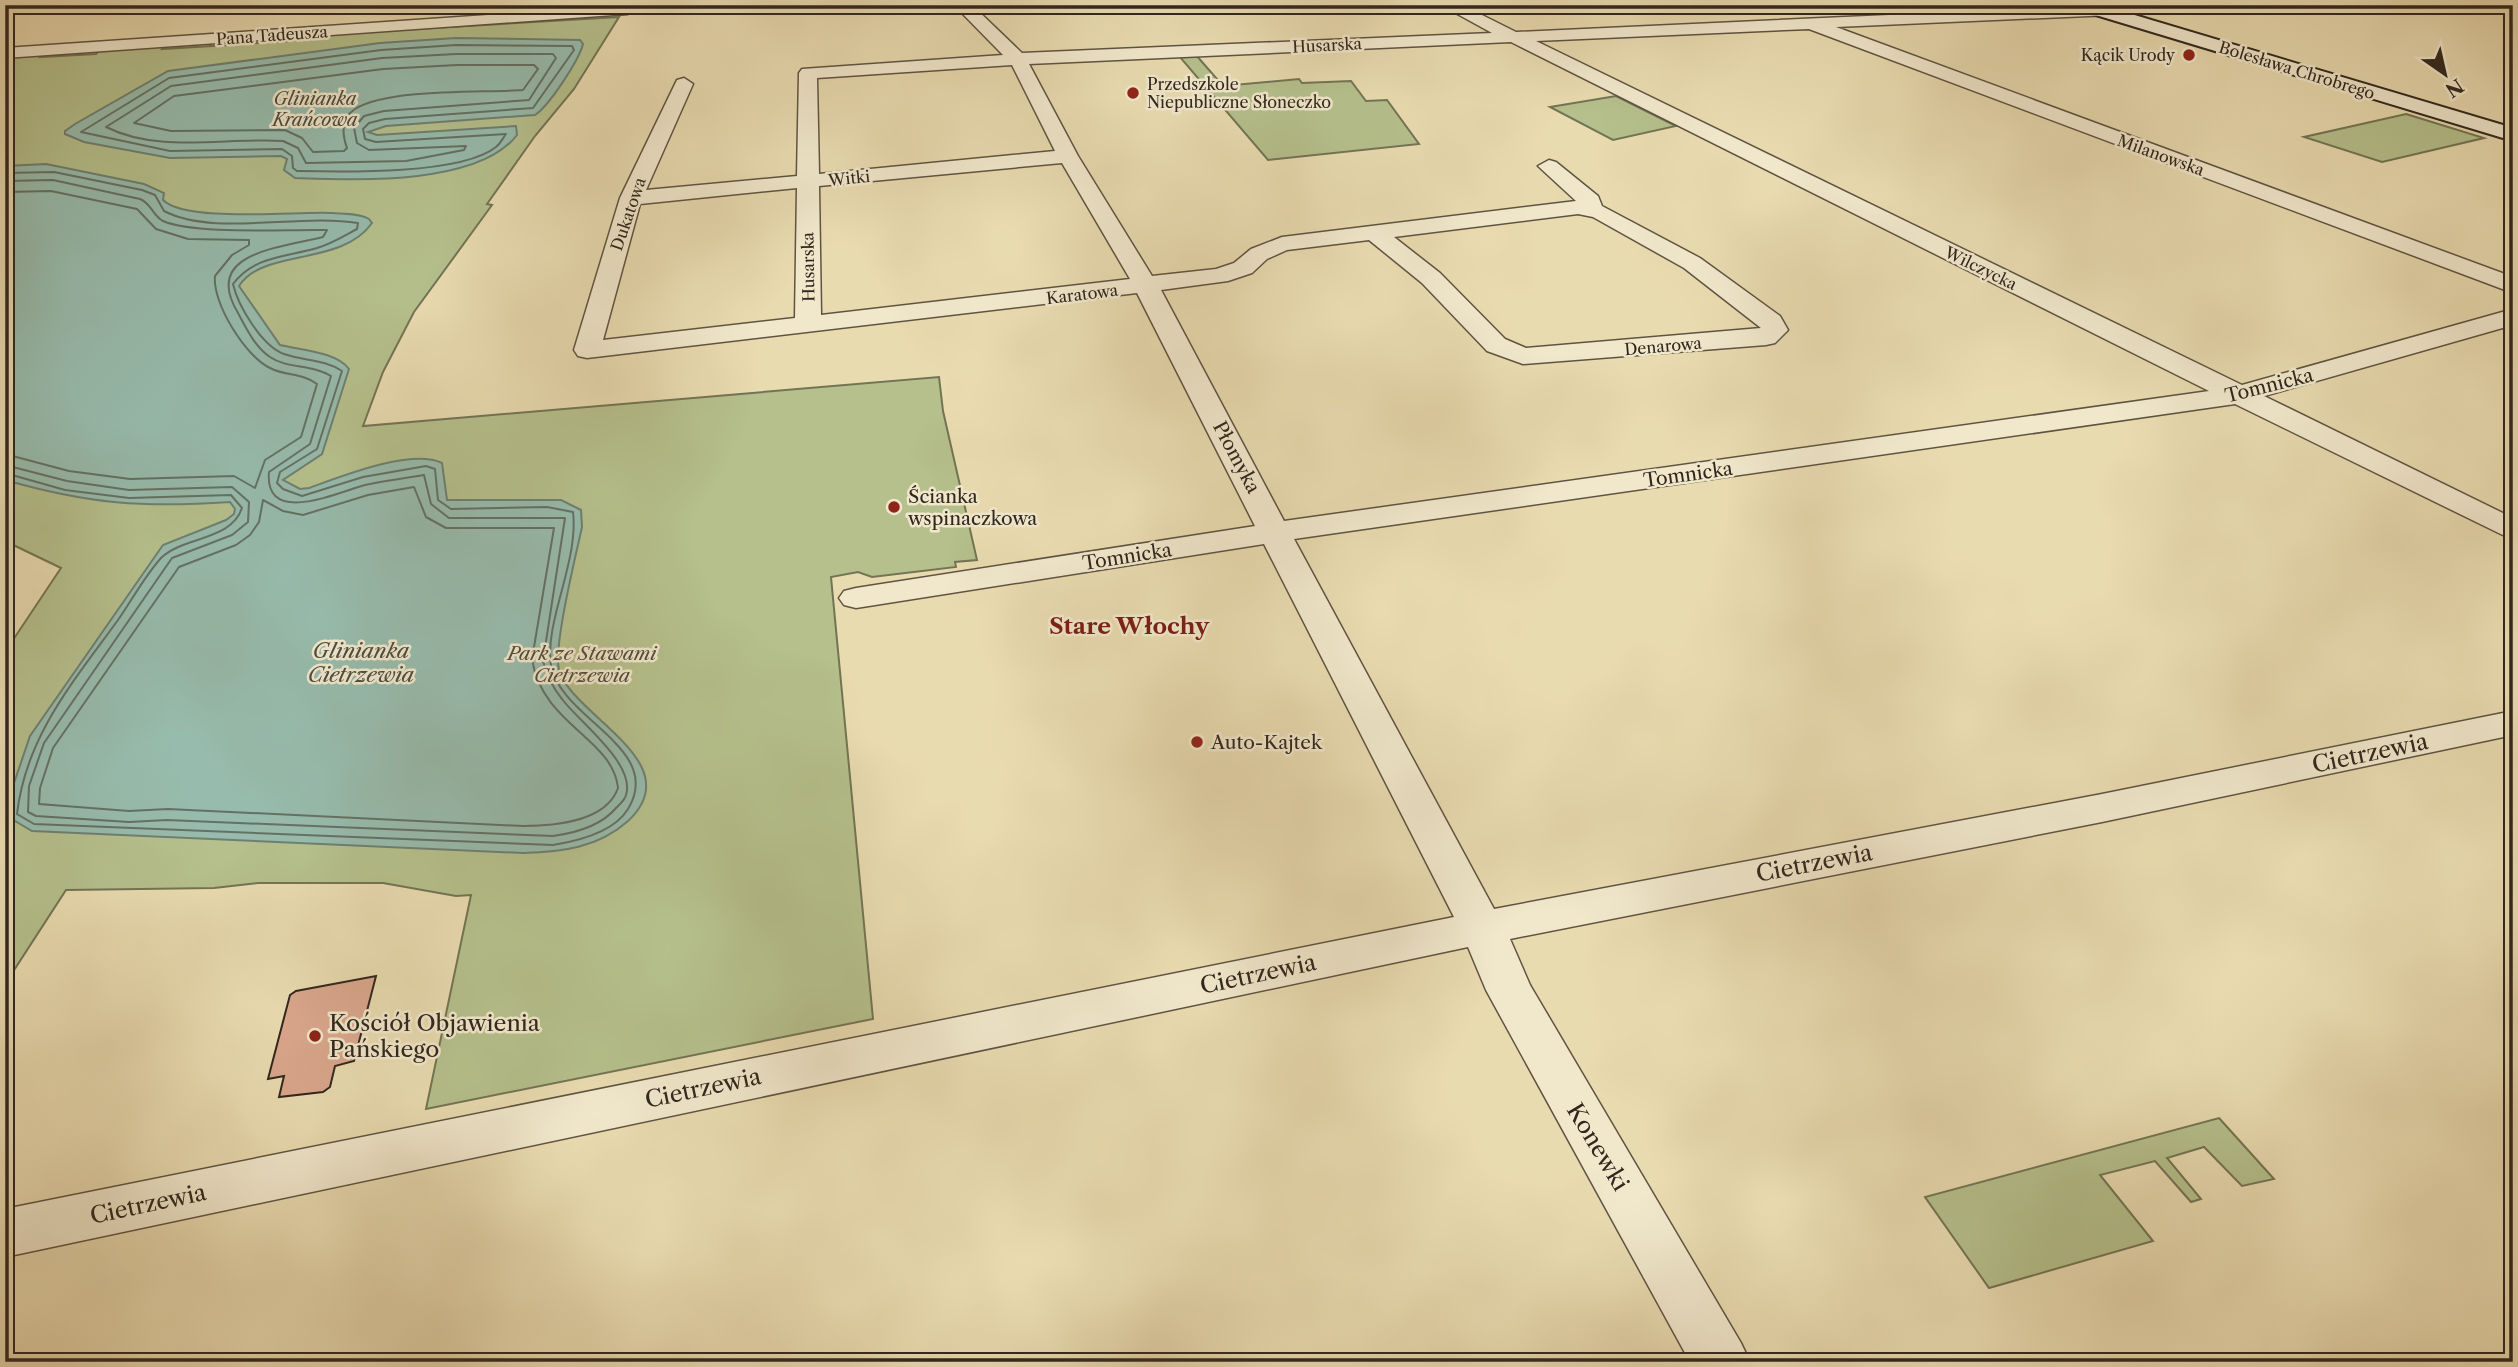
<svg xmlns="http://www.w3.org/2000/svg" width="2518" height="1367" font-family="'Libre Caslon Text',serif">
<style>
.green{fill:#b5c08c;stroke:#737455;stroke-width:2}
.water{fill:#97bbac;stroke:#6e8073;stroke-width:2}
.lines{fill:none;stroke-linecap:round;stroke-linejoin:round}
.shore{stroke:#647165;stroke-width:2}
.building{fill:#daa78d;stroke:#31271e;stroke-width:2}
.street-casing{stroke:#5f5442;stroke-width:3}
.secondary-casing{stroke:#31271e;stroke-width:4}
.street{fill:#f1e8cc;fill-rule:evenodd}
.secondary{fill:#f1e8cc;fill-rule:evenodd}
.poi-dot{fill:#8f2418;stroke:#f1e8cc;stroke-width:2.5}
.labels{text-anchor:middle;stroke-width:5;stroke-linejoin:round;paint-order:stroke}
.far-street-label{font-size:16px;fill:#31271e;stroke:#f1e8cc}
.far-poi-label{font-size:16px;fill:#31271e;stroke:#f1e8cc;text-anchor:end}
.far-water-label{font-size:18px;font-style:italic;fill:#4a4c42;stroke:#f1e8cc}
.street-label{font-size:19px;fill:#31271e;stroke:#f1e8cc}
.poi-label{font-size:19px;fill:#31271e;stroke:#f1e8cc;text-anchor:start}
.park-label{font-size:19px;font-style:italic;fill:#524d3a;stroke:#f1e8cc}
.water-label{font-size:21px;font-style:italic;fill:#4a4c42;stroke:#f1e8cc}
.quarter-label{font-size:23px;font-weight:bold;fill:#7a1f14;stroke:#f1e8cc}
.near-street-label{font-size:23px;fill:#31271e;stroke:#f1e8cc}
.near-poi-label{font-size:23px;fill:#31271e;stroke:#f1e8cc;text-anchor:start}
</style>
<rect width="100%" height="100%" fill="#e9dbb0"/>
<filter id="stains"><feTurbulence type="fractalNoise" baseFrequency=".00286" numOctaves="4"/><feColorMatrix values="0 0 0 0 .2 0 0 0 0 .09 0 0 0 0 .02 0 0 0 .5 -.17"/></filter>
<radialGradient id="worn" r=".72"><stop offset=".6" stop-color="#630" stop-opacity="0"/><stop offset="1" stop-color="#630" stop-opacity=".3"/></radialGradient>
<path class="green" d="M619,17L574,89L535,136L487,204L492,205L414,312L383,372L363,426L939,377L943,411L977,560L955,562L956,567L872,577L858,572L831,577L873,1019L426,1109L471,895L456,896L383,883H258L214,888L66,890L5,984V652L61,568L5,541V56L44,53L40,57L96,54L101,49L165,45L162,49L291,41L295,36Z
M1196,55L1223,86L1299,79L1302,83L1351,81L1366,101L1387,100L1419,144L1268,160L1179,56Z
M1616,96L1676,126L1613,140L1550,107Z
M2406,114L2484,138L2382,162L2304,137Z
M2219,1118L2274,1179L2242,1186L2204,1147L2167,1158L2201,1199L2191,1202L2155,1161L2100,1175L2153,1241L1989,1288L1925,1197Z"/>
<path class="water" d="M456,38L580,40L583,44C579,60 549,106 535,115L386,126L368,132L377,135L516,126L517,135C478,186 354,180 295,178L284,170L287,159L281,156L170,158L84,142L65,134V131L75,124L168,71L380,43Z
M46,164L144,184L164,193L163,200C186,223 296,211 332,213C344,214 359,213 369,219L372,223C341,267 263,248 239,286L280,345C301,350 337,352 349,369L322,454L283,480L300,489L309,488C340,477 411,448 442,463L447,500H561L581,510L582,527C576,555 553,647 559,670C572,716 691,762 628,821C598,848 561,852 523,853L32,831L10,818L14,783L30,736L163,545L226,520L234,514L235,509L230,502C143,508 89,504 5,480V166Z"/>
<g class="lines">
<path class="shore" d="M456,45L572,46L574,50L533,108L385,119L369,123L363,129L365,139L376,142L506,134C503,138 500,144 496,147C461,175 342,172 297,171L293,168L292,156L282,149L170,151L81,132L169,78L381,50Z
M456,54H553L556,58L529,100L384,111L364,116L354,128L357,143L369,150L466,146L464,150L406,161L306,163L298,148L283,141C225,137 160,154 106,127L171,86L382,58Z
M457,65H534L538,69L523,90C482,93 389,88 355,109C341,118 342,134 347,148L344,151L313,152L302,138L285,130L171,131L134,123L174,96L383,69Z
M5,173L54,172L142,190L155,195L164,211C214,237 299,213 358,223L357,229C344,236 331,244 317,248C286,257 254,256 233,284C238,306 262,346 284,354C304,361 324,359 342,371L317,449L280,472L277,483L283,489L302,496L363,477L426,466L435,469L438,500L451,509L547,507L573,512C579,561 544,623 551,665C560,719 665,748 628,809C614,832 578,841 553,845L34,824L17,814C26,736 73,682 118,620C132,600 144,577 161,558C184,536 231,541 242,508L231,495L129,498L65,490L5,473
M5,181L53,180L140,199C151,203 153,216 163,221C195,235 288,229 327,230L323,237C281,248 201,252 238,313C246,328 255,347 270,357C287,369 312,364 331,376L310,444L269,472C264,527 339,492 365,485C384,481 405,478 424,475L431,504L449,518H565L543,661C547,676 552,687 562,699C579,722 636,764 626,795C625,800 619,805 616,808C601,826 575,833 553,836L167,820L129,822L36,816L28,812L29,786L44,743L172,558L232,535L248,522L249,502L232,487L129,490L67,481L5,465
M5,192L51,191L137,209L156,229L188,239L249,240V245L232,255L215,276C212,303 246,357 270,368C285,376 303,373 317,384L301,437L265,460L255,488L234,476L130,479L69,471L5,454
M414,487L426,517L446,528H554L532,659C542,725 613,738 618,788C606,822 553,826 523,826L168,809L129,811L39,804L40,788L53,748L179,567L236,545L250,535L259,522L263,500L283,511L303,515L368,495Z"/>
</g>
<path class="building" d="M376,976L354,1061L335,1066L330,1087L323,1092L279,1097L284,1076L268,1079L290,995L296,991Z"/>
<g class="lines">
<g class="street-casing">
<path id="street" d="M954,5H972L1022,53L1492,33L1441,5H1462L1516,32L2111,5H2234L2226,10L1836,27L2513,277V293L1809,29L1536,41L2242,385L2513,309V325L2264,396L2513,518V540L2235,404L1294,539L1494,909L2102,794L2513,711V735L2102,822L1510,939L1530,985L1741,1343L1750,1362H1690L1486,990L1468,947L5,1257V1209L1454,917L1264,544L856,608L844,605L839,598L844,591L856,588L1255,526L1137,293L587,358L578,356L574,350L620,198L677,80L684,78L693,84L646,190L797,176L799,73L802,69L1003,55ZM1511,42L2209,391L1284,521L1161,290L1228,281L1252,273L1267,259L1287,250L1369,240L1422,283L1487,351L1523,364L1766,345L1775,343L1788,330L1780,316L1700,258L1602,206L1598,196L1556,162L1549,160L1538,166L1576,201L1282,237L1251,249L1234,263L1216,269L1152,276L1078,156L1029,64ZM1012,65L1055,151L819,174L817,78ZM1062,163L1130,279L821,315L819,186ZM797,188L795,318L603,340L640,204ZM1578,214L1593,217L1684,268L1761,328L1526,348L1505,339L1440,273L1394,237Z
M622,6L628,8V14L5,58V48Z"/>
</g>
<g class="secondary-casing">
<path id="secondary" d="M2074,5H2101L2513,128V141L2076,9Z"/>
</g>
<use href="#street" class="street"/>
<use href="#secondary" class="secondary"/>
</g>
<g class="poi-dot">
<circle cx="2189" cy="55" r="7"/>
<circle cx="1133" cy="93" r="7"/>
<circle cx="894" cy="507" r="7"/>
<circle cx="1197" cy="742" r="7"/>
<circle cx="315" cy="1036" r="7"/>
</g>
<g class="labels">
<g class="far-street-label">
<text transform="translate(272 35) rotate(-4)" y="6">Pana Tadeusza</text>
<text transform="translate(1327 45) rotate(-3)" y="6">Husarska</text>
<text transform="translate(2297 70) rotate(17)" y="6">Bolesława Chrobrego</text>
<text transform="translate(2161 155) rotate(20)" y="6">Milanowska</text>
<text transform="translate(849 178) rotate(-6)" y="6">Witki</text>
<text transform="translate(628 214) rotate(-71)" y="6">Dukatowa</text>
<text transform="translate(808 267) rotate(-91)" y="6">Husarska</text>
<text transform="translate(1981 268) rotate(26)" y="6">Wilczycka</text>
<text transform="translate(1082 294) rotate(-7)" y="6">Karatowa</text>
<text transform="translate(1663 346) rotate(-5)" y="6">Denarowa</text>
</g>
<g class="far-poi-label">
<text x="2175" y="61">Kącik Urody</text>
<text x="1147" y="90" text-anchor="start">Przedszkole<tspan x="1147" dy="18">Niepubliczne Słoneczko</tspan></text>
</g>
<g class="far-water-label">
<text x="315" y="105">Glinianka<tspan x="315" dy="21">Krańcowa</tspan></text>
</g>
<g class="street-label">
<text transform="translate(2269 385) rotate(-14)" y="7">Tomnicka</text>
<text transform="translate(1237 457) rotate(62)" y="7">Płomyka</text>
<text transform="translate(1688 474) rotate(-8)" y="7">Tomnicka</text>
<text transform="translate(1127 556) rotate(-9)" y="7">Tomnicka</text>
</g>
<g class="poi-label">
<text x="908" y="503">Ścianka<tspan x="908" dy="22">wspinaczkowa</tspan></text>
<text x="1211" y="749">Auto-Kajtek</text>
</g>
<g class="park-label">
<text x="582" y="660">Park ze Stawami<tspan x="582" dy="22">Cietrzewia</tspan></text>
</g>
<g class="water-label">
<text x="361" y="658">Glinianka<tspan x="361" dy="24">Cietrzewia</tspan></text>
</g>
<g class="quarter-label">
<text x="1129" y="634">Stare Włochy</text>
</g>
<g class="near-street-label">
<text transform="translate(2370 753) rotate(-12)" y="8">Cietrzewia</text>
<text transform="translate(1814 863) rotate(-11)" y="8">Cietrzewia</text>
<text transform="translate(1258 974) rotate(-12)" y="8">Cietrzewia</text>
<text transform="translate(703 1088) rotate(-12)" y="8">Cietrzewia</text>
<text transform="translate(1598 1147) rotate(59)" y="8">Konewki</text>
<text transform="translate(148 1204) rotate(-12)" y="8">Cietrzewia</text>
</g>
<g class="near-poi-label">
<text x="329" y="1031">Kościół Objawienia<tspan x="329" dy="26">Pańskiego</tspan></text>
</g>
</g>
<rect width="2518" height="1367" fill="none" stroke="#e9dbb0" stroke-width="28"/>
<rect x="7" y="7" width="2504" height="1353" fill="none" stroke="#31271e" stroke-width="3.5"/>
<rect x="14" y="14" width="2490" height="1339" fill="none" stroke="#31271e" stroke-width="2"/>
<g transform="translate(2445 74) rotate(146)" stroke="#f1e8cc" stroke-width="5" paint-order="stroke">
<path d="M0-5L12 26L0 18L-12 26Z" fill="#31271e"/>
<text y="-10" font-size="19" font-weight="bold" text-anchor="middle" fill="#31271e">N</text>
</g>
<rect width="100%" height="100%" filter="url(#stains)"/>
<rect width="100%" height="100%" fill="url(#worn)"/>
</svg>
